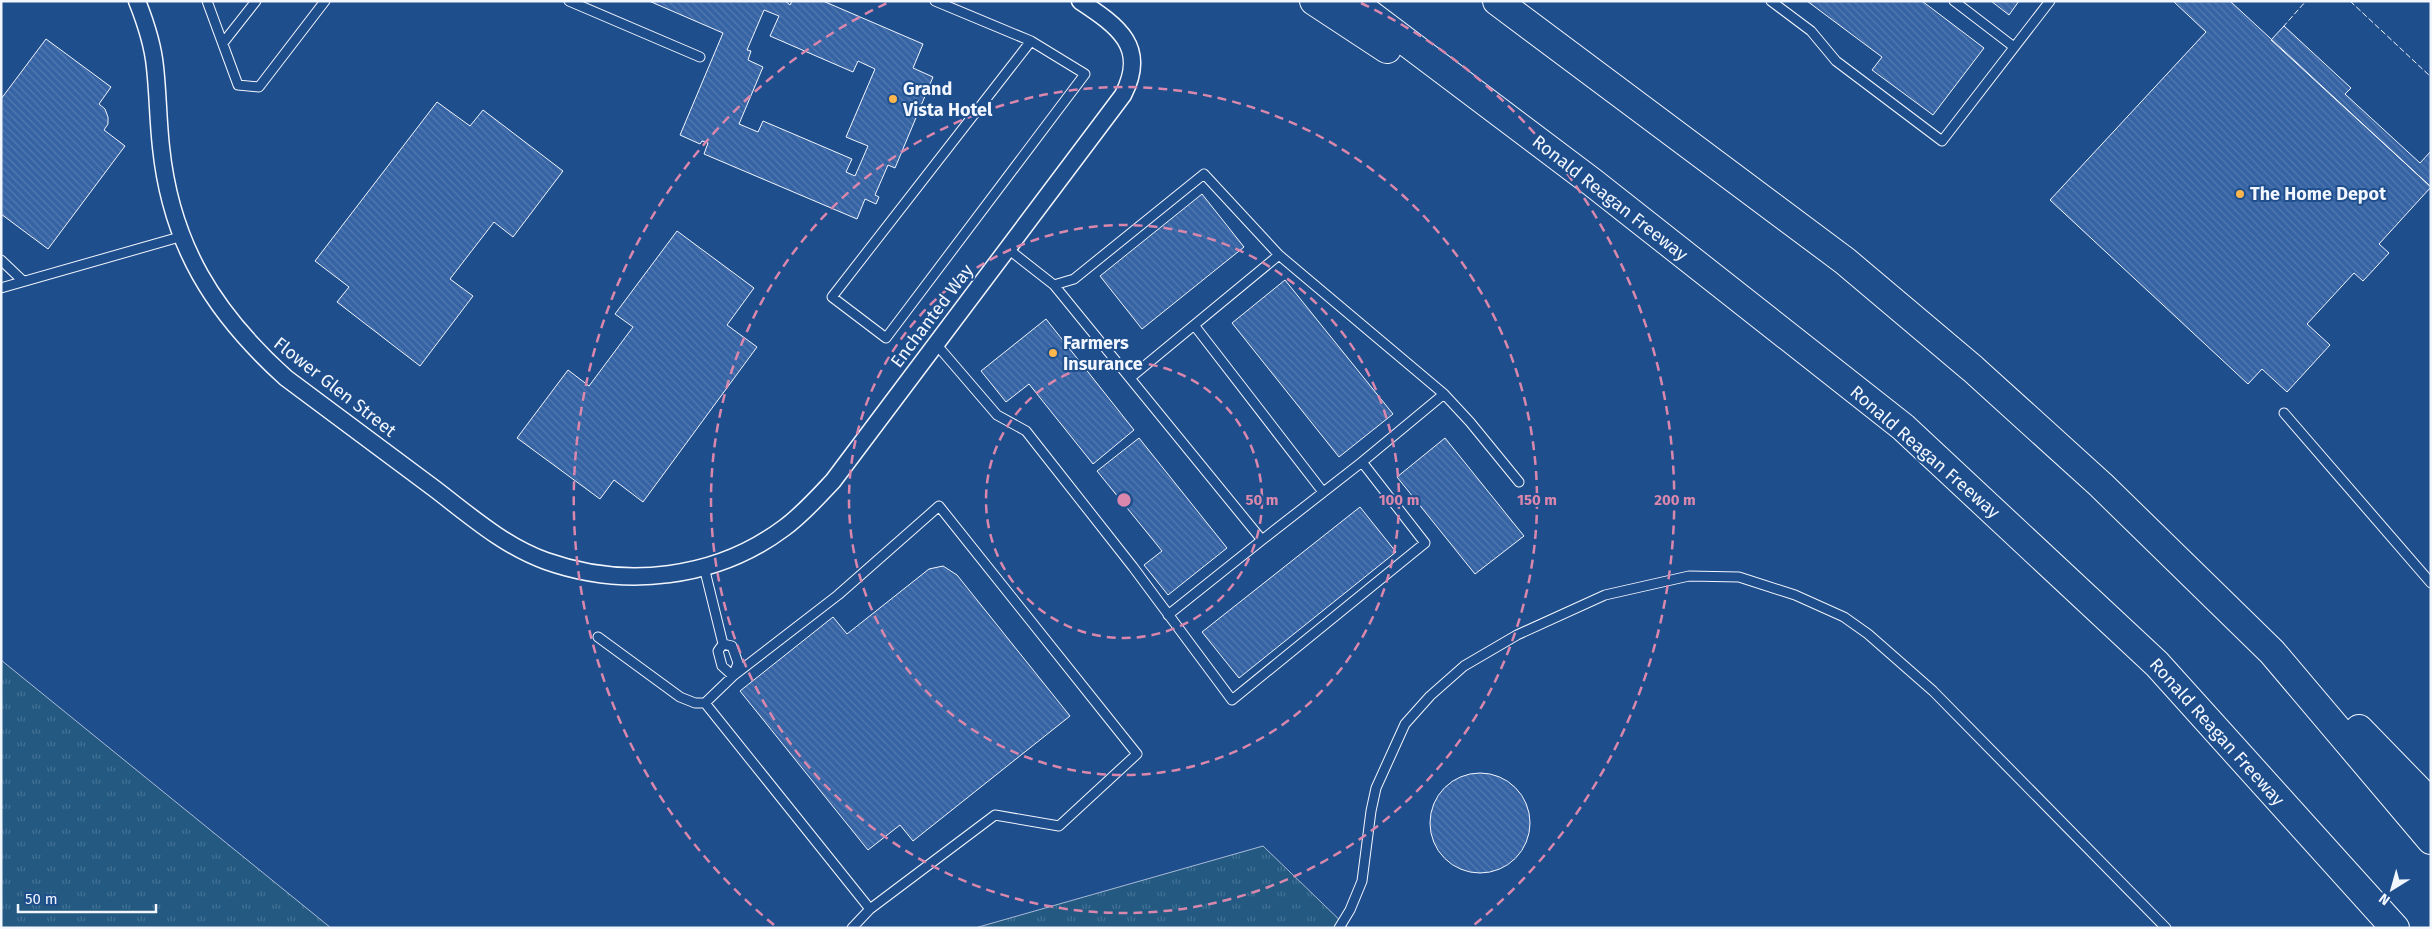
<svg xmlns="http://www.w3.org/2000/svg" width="2432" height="929" font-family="'Fira Sans',sans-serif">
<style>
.grass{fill:url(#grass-tufts);stroke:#a8bbd7}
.building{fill:url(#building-back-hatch);stroke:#f2f6ff;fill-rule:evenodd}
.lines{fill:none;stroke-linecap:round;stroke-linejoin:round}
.lane-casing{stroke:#f2f6ff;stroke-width:11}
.street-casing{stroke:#f2f6ff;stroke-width:19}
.highway-casing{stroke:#f2f6ff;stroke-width:30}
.lane{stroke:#1f4e8c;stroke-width:9}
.street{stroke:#1f4e8c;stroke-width:16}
.highway{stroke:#1f4e8c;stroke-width:28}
.fence{stroke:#f2f6ff;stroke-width:1;stroke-dasharray:6 2.5;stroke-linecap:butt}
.ring{fill:none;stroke:#da87ad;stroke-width:2.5;stroke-dasharray:9 6}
.poi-dot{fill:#ffb74d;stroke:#1f4e8c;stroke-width:2}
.labels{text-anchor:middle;stroke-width:4;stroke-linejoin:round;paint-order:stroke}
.poi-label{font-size:18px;font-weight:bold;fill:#f2f6ff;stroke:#1f4e8c;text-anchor:start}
.street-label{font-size:18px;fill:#f2f6ff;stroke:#1f4e8c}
.centre{fill:#da87ad;stroke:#1f4e8c;stroke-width:2.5}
.ring-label{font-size:15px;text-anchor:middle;font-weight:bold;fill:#da87ad;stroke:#1f4e8c;stroke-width:4;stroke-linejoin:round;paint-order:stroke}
</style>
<defs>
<pattern id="grass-tufts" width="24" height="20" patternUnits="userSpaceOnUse" patternTransform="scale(1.25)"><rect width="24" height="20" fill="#245a82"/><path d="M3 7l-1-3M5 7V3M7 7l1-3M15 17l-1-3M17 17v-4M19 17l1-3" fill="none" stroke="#447295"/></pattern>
<pattern id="building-back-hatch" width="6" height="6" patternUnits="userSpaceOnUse" patternTransform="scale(1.25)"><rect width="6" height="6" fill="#3563a3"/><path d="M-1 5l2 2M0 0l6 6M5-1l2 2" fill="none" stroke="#537ab1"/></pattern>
</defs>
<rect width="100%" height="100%" fill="#1f4e8c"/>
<path class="grass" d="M1,660L331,928H1Z
M1263,846L1348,928H975Z"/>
<path class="building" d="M649,1H785L790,5L792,1H823L923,44L913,68L933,77L895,168L888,165L875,195L879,197L876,204L865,199L857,219L704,154L708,143L702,141L700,144L680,135L723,33ZM764,10L779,16L770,36L853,72L858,61L875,69L846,137L868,146L855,176L846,172L852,159L763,121L758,132L739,124L763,67L748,60L751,51L747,50Z
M1807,1H1922L1984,48L1933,115L1872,70L1882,57Z
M1991,1H2019L2009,15Z
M2173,1H2230L2431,187L2379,244L2389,253L2363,281L2354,273L2307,324L2330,345L2287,392L2262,369L2248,384L2050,200L2206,32Z
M2284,26L2351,88L2345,94L2420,163L2431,151V187L2271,40Z
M46,39L111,87L99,104L105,109L108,117V124L104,130L125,146L48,249L1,214V99Z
M437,102L470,126L483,110L563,171L513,237L494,222L450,279L473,296L420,366L337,302L349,287L315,261Z
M1202,194L1244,247L1142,329L1100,276Z
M677,231L754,288L727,325L757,347L643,502L614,480L600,499L517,438L568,370L589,386L633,327L615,314Z
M1285,280L1393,414L1339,457L1232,323Z
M1046,319L1134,430L1093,464L1029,384L1006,402L981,371Z
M1139,438L1227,548L1168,595L1144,565L1162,551L1097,471Z
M1445,438L1524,536L1475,574L1397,477Z
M1360,507L1396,552L1239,678L1202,632Z
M943,566L957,575L1070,716L913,841L900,825L868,850L740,691L833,617L847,634L929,569Z
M1430 823a50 50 0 1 1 100 0a50 50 0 1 1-100 0Z"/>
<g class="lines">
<g class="lane-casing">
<path id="lane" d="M207,1L238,85L259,87L325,1
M569,1L700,57
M935,1L1031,41L1085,74L886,338L832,297L1031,41
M1771,1L1811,31L1836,61L1942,141L2050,1
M1954,1L2014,47
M223,43L256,1
M1,260L23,281
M1054,285L1262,540L1168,615
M1,288L183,236
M1194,325L1323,492
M936,344L997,415L1026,431L1133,567L1232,700L1425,543L1362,462L1444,394L1279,255L1204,174L1074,279L1054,285L1008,249
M1130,378L1279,255
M1444,394L1470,422L1519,482
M2284,413L2431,583
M1262,540L1362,462
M704,567L723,644L718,651L722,666L733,676
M598,637L680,697L695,703H705
M723,644L732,646L738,663L733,676L705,703L870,909L995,815L1059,826L1137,754L939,506L838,595L733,676
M852,928L870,909
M1339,928L1350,910L1362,881L1371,811L1376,788L1405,724L1430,696L1464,666L1517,635L1605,595L1689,576L1739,577L1795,595L1844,617L1868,634L1933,691L2166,928"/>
</g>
<g class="street-casing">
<path id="street" d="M137,1C145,21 153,46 155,67C158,94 158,120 161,147C171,245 214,313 286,378C335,415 385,452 435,489C469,515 504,546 546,561C625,589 716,579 784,528C802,515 817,498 833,481L1123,95C1148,47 1118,26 1080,1"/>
</g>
<g class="highway-casing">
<path id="highway" d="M1314,1L1387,49
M1352,1L1592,182L1903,427L2157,664L2395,928
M1497,1L1845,261L1973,369L2101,485L2272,652L2431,840
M2359,729L2431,803"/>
</g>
<use href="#lane" class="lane"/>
<use href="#street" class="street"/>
<use href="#highway" class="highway"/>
<path class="fence" d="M2350,1L2431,77
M2283,27L2306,1"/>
</g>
<g class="ring">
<circle cx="1124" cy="500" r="138"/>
<circle cx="1124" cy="500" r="275"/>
<circle cx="1124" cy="500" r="413"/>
<path d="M774 925A551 551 0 0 1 887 3M1361 3A551 551 0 0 1 1474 925"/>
</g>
<g class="poi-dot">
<circle cx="893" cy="99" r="5"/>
<circle cx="2240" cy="194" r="5"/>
<circle cx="1053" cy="353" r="5"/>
</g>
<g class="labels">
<g class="poi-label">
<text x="903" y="95">Grand<tspan x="903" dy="21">Vista Hotel</tspan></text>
<text x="2250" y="200">The Home Depot</text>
<text x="1063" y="349">Farmers<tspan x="1063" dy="21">Insurance</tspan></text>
</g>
<g class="street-label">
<text transform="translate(1610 198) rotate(38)" y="6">Ronald Reagan Freeway</text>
<text transform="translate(932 316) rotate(-53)" y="6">Enchanted Way</text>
<text transform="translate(335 387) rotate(38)" y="6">Flower Glen Street</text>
<text transform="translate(1925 452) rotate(41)" y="6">Ronald Reagan Freeway</text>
<text transform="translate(2217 732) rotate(48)" y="6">Ronald Reagan Freeway</text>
</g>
</g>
<circle cx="1124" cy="500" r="8" class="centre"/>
<g class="ring-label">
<text x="1262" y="505">50 m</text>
<text x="1399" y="505">100 m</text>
<text x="1537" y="505">150 m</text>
<text x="1675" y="505">200 m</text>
</g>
<rect width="2432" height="929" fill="none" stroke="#f2f6ff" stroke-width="5"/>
<g transform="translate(2392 889) rotate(217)" stroke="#1f4e8c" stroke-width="4" paint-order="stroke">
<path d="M0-4L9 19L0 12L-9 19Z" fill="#f2f6ff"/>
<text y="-8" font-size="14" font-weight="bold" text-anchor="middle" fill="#f2f6ff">N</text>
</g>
<path d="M18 904v8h138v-8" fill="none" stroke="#f2f6ff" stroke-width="2.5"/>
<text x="25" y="904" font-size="15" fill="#f2f6ff" stroke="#1f4e8c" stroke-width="4" paint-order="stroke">50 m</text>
</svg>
